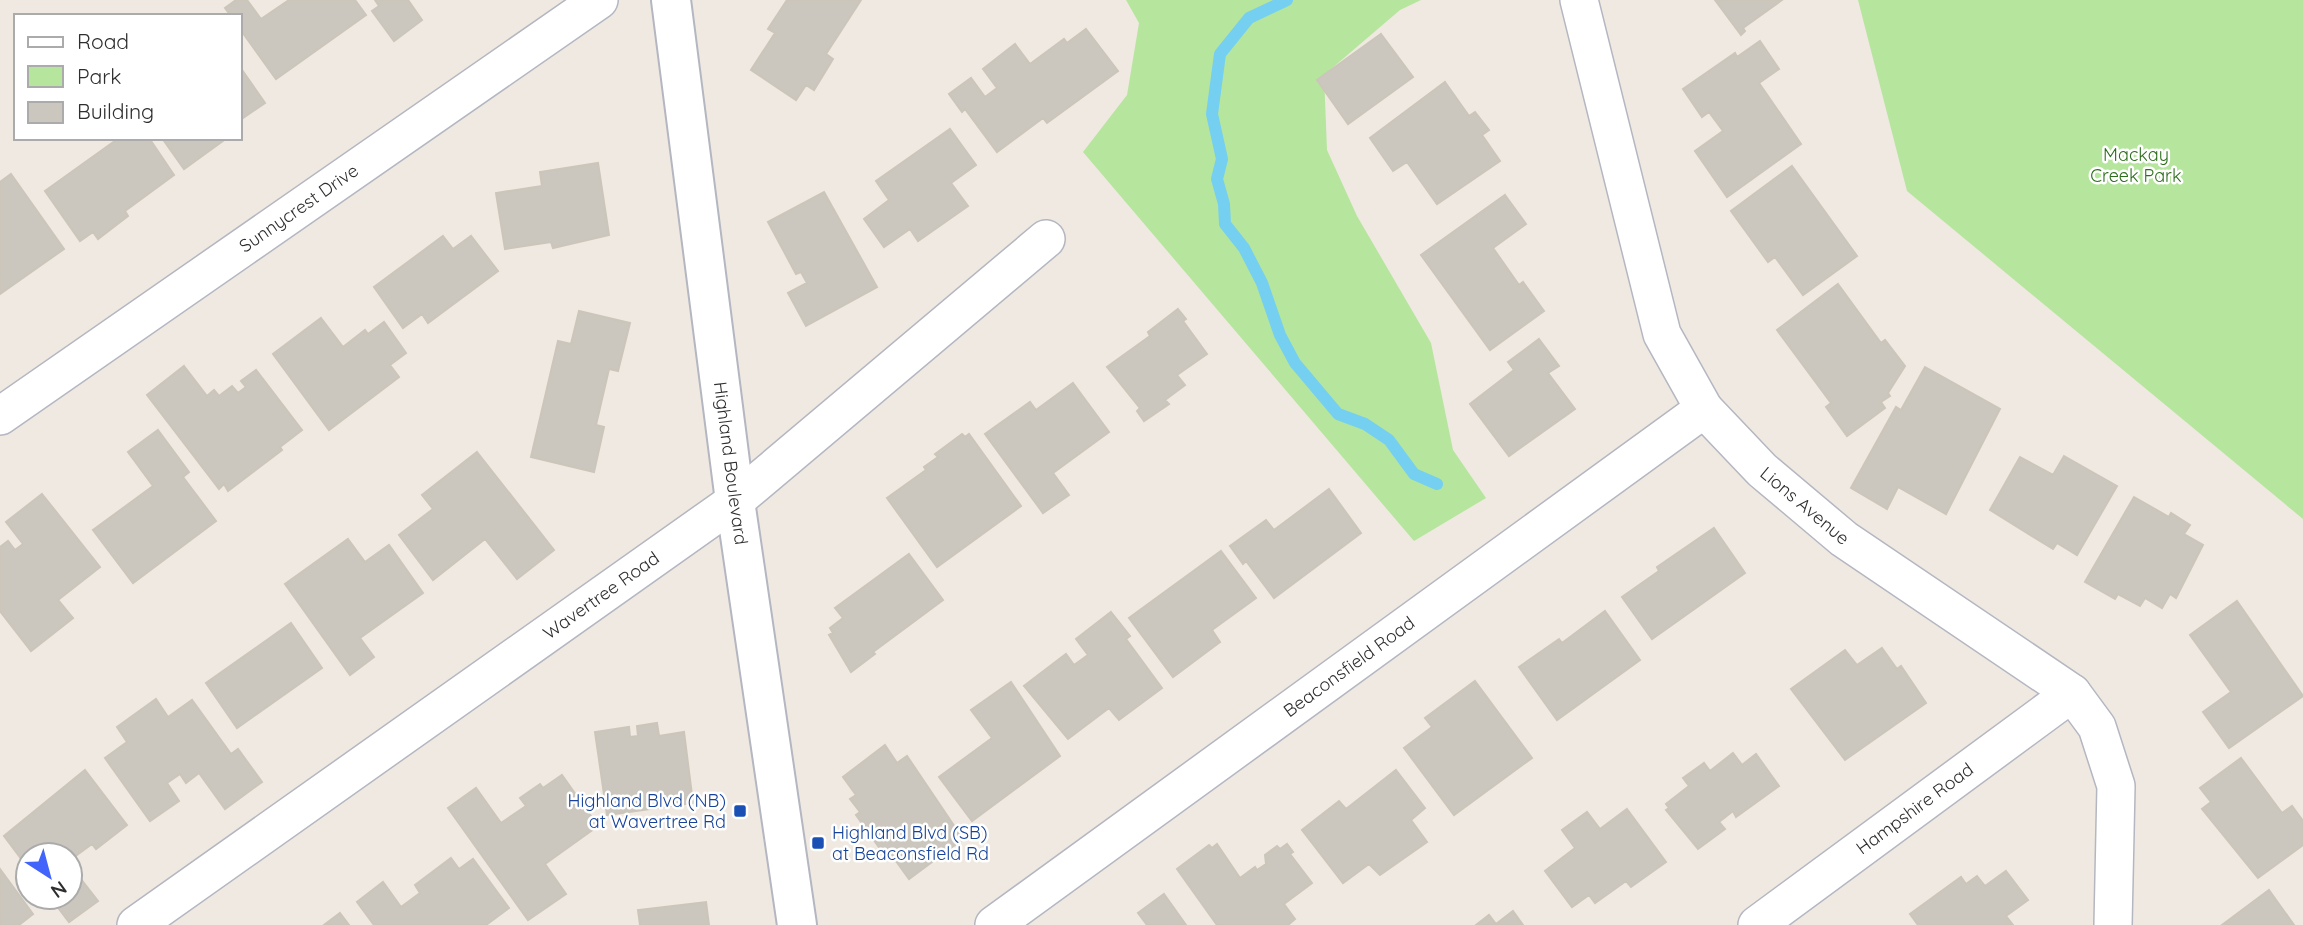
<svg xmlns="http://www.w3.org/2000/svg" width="2303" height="925" font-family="Quicksand,sans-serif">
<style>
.green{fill:#b6e59e}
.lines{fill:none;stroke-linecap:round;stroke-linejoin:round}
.stream{stroke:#75cff0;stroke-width:12}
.building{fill:#cbc7bf;stroke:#cbc5ba;stroke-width:2}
.street-casing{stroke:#b4b7c1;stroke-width:40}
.secondary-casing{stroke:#b4b7c1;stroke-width:42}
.street{stroke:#fff;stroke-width:37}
.secondary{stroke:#fff;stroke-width:38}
.transit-dot{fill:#1a4fb4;stroke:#fff;stroke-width:2.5}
.labels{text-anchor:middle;stroke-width:5;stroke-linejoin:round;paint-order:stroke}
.park-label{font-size:18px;fill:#2c6e1b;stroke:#fff}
.street-label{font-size:18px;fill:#2e2e2e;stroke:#fff}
.transit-label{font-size:18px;fill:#164399;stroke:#fff;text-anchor:end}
</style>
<rect width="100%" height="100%" fill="#efe9e1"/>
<path class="green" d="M1126,0H1421L1400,10L1324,75L1327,150L1357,216L1431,343L1453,450L1486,498L1414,541L1083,152L1127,95L1139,23Z
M1858,0H2303V519L1907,191Z"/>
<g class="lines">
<path class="stream" d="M1287,0L1249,18L1220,54L1212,114L1222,159L1217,179L1224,204L1225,224L1244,248L1262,283L1280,335L1295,363L1338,414L1365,424L1389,440L1414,474L1437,484"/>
</g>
<path class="building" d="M236,0H247L261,19L289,0H355L366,15L276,79L240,29V16H231L225,8Z
M375,0H408L422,20L394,41L372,11L379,6Z
M787,0H861L826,54L833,59L814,90L806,85L796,100L751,70L775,33L768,29Z
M1715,0H1782L1743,28L1745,31L1741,35Z
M1086,29L1118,71L1047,123L1043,118L997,152L965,109L962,112L949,94L971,78L985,97L997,88L983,69L1015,44L1030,64L1064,39L1067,43Z
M1381,34L1413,77L1348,124L1317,80Z
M1760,41L1779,69L1759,83L1801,144L1727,197L1695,151L1723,131L1709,112L1702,117L1683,89L1735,53L1737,57Z
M240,67L265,103L240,120Z
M1445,82L1469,116L1475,112L1489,130L1482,135L1500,161L1437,204L1407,162L1393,171L1370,138Z
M950,129L976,165L951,183L968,206L918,241L910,229L884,247L864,219L889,200L876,181Z
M119,138H149L174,175L125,211L128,216L98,239L93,232L80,241L45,191Z
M162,138H227L184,169Z
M598,163L609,235L553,248L551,242L505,249L496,193L542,186L540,172Z
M1792,166L1857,256L1803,295L1775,257L1768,262L1731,211Z
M11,174L64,249L0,294V182Z
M824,192L877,287L806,326L788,293L807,283L801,272L796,274L768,222Z
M1505,195L1526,224L1493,248L1519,285L1523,282L1544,311L1490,350L1421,255Z
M443,236L453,249L471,236L498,271L428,323L422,314L403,328L374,287Z
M1838,284L1881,343L1885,340L1905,366L1888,393L1890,396L1881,402L1885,408L1847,436L1826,407L1831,403L1777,330Z
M1178,309L1186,319L1183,321L1207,354L1177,375L1185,385L1165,400L1169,404L1144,421L1137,411L1140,408L1107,367L1150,336L1148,332Z
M579,311L630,323L618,371L609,369L596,425L604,427L594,472L531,457L558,341L571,344Z
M321,318L343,347L365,330L368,334L384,322L406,353L390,365L399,377L329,430L273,354Z
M1539,339L1559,366L1548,373L1575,409L1509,456L1470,404L1514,370L1508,362Z
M184,366L207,396L214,390L219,396L232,386L238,393L246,387L241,381L256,370L302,430L280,447L282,450L228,491L224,484L219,489L147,395Z
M1925,367L2000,409L1946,514L1898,487L1887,509L1851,488L1896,407L1901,410Z
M1073,383L1109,432L1053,473L1069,495L1043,513L985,434L1030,402L1036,410Z
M158,430L189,472L183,477L216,521L133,583L93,530L153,486L128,452Z
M962,434L965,437L969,434L1021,506L937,567L887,498L926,470L924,467L938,457L935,454Z
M477,452L554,550L517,579L485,539L433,580L399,535L433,509L422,495Z
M2064,456L2117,486L2077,555L2057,543L2053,549L1990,510L2020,457L2053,475Z
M1329,489L1361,533L1274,598L1246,561L1243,564L1230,546L1266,520L1274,530Z
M42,494L100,567L58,600L73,618L31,651L0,611V547L8,541L15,550L23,544L6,522Z
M2134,497L2169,517L2171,513L2190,525L2184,534L2203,545L2176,598L2170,594L2162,608L2145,598L2140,606L2118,594L2115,599L2085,582Z
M1714,528L1745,573L1652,639L1622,597L1659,571L1657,567Z
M348,539L365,562L389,545L423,593L360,638L374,657L350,675L285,584Z
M1221,551L1256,598L1212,630L1220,642L1173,677L1129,618Z
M909,554L943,600L873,652L875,654L851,672L829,635L833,633L830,628L843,618L835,608Z
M2237,601L2303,696L2229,748L2203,712L2231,692L2190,635Z
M1605,611L1640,660L1557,720L1519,667L1559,639L1562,643Z
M1111,612L1130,636L1126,639L1162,688L1119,720L1109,708L1068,739L1024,686L1066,654L1074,665L1088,655L1076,639Z
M291,623L322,668L237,728L206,683Z
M1882,648L1897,669L1901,666L1926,703L1845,760L1791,689L1845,650L1857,665Z
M1475,681L1532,758L1454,815L1404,748L1432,727L1425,718Z
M1011,682L1060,756L972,821L939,777L992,738L971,710Z
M156,699L168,717L192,700L231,754L238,749L262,782L225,809L199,773L186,783L180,774L167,783L179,801L150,821L105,758L127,742L117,727Z
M657,723L659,736L684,732L693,803L607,815L595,732L629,727L630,737L638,736L637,726Z
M885,745L897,763L907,756L963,839L909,879L888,850L883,853L856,815L860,812L850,799L856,795L843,777Z
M1733,753L1742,765L1756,754L1779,786L1736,817L1733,811L1719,822L1725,829L1698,849L1666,810L1669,808L1666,804L1689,786L1683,778L1704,763L1710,771Z
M2241,758L2282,813L2292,806L2303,821V845L2258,878L2202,809L2211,802L2200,788Z
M85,770L127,825L96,849L92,844L70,860V855H28V868L4,836Z
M1396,770L1425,808L1411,820L1427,842L1380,875L1369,864L1343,883L1302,830L1339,801L1346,809Z
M562,775L598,826L545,864L566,894L528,920L448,808L476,788L501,823L526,806L520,798L540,784L543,788Z
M1627,809L1666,862L1631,887L1626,881L1595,903L1589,895L1572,907L1545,871L1575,848L1562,830L1587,812L1600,829Z
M1217,844L1240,878L1255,867L1257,870L1266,864L1265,855L1277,846L1280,849L1287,844L1293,852L1290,854L1312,883L1284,904L1295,919L1288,925H1217L1177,869L1209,845L1212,848Z
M451,858L459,869L473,859L509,908L486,925H374L357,902L383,882L401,907L420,893L415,885Z
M70,865L98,901L69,922L50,897H70Z
M0,869L33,914L19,925H0Z
M2006,871L2028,900L2006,916L2013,925H1918L1910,914L1961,877L1966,884L1977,876L1985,886Z
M2269,890L2294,925H2222Z
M1164,894L1186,925H1147L1138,913Z
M706,902L709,925H640L638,910Z
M1513,911L1523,925H1476L1489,915L1496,924Z
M340,913L349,925H324Z"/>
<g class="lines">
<g class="street-casing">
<g id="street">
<path id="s1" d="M1579,0L1662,334L1704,409L1762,470L1844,539L2072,693L2097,727L2116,786L2113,925"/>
<path id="s2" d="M0,416L599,0"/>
<path id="s3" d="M136,925L735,501L1046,239"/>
<path id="s4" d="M994,925L1704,409"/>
<path id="s5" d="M1757,925L2072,693"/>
</g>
</g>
<g class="secondary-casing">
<g id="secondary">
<path id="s6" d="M671,0L735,501L797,925"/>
</g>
</g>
<use href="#street" class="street"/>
<use href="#secondary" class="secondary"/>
</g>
<g class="transit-dot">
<rect x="733" y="804" width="14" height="14" rx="3.5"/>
<rect x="811" y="836" width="14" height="14" rx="3.5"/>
</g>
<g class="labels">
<g class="park-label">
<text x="2136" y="161">Mackay<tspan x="2136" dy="21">Creek Park</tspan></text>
</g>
<g class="street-label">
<text dy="6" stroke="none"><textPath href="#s2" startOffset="364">Sunnycrest Drive</textPath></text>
<text dy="6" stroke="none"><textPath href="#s6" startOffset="467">Highland Boulevard</textPath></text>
<text dy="6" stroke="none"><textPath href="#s1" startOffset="570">Lions Avenue</textPath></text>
<text dy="6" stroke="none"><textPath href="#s3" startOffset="570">Wavertree Road</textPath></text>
<text dy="6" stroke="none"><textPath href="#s4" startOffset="439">Beaconsfield Road</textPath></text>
<text dy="6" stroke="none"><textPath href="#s5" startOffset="196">Hampshire Road</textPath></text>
</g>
<g class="transit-label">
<text x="726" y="807">Highland Blvd (NB)<tspan x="726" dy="21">at Wavertree Rd</tspan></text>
<text x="832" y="839" text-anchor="start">Highland Blvd (SB)<tspan x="832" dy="21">at Beaconsfield Rd</tspan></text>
</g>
</g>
<rect x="14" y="14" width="228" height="126" fill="#ffffff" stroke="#ababab" stroke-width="2"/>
<rect x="28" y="37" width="35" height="10" fill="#ffffff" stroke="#ababab" stroke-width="2"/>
<text x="77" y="49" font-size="21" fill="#2e2e2e">Road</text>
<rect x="28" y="66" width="35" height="21" fill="#b6e59e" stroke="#ababab" stroke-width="2"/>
<text x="77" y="84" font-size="21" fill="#2e2e2e">Park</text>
<rect x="28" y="102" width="35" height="21" fill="#cbc7bf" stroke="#ababab" stroke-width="2"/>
<text x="77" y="119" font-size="21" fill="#2e2e2e">Building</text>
<g transform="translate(49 876) rotate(144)"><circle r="33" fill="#ffffff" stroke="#ababab" stroke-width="2"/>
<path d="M0-5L12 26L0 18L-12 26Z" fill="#4264fb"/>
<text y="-10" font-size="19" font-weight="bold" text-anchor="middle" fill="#2e2e2e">N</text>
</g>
</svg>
